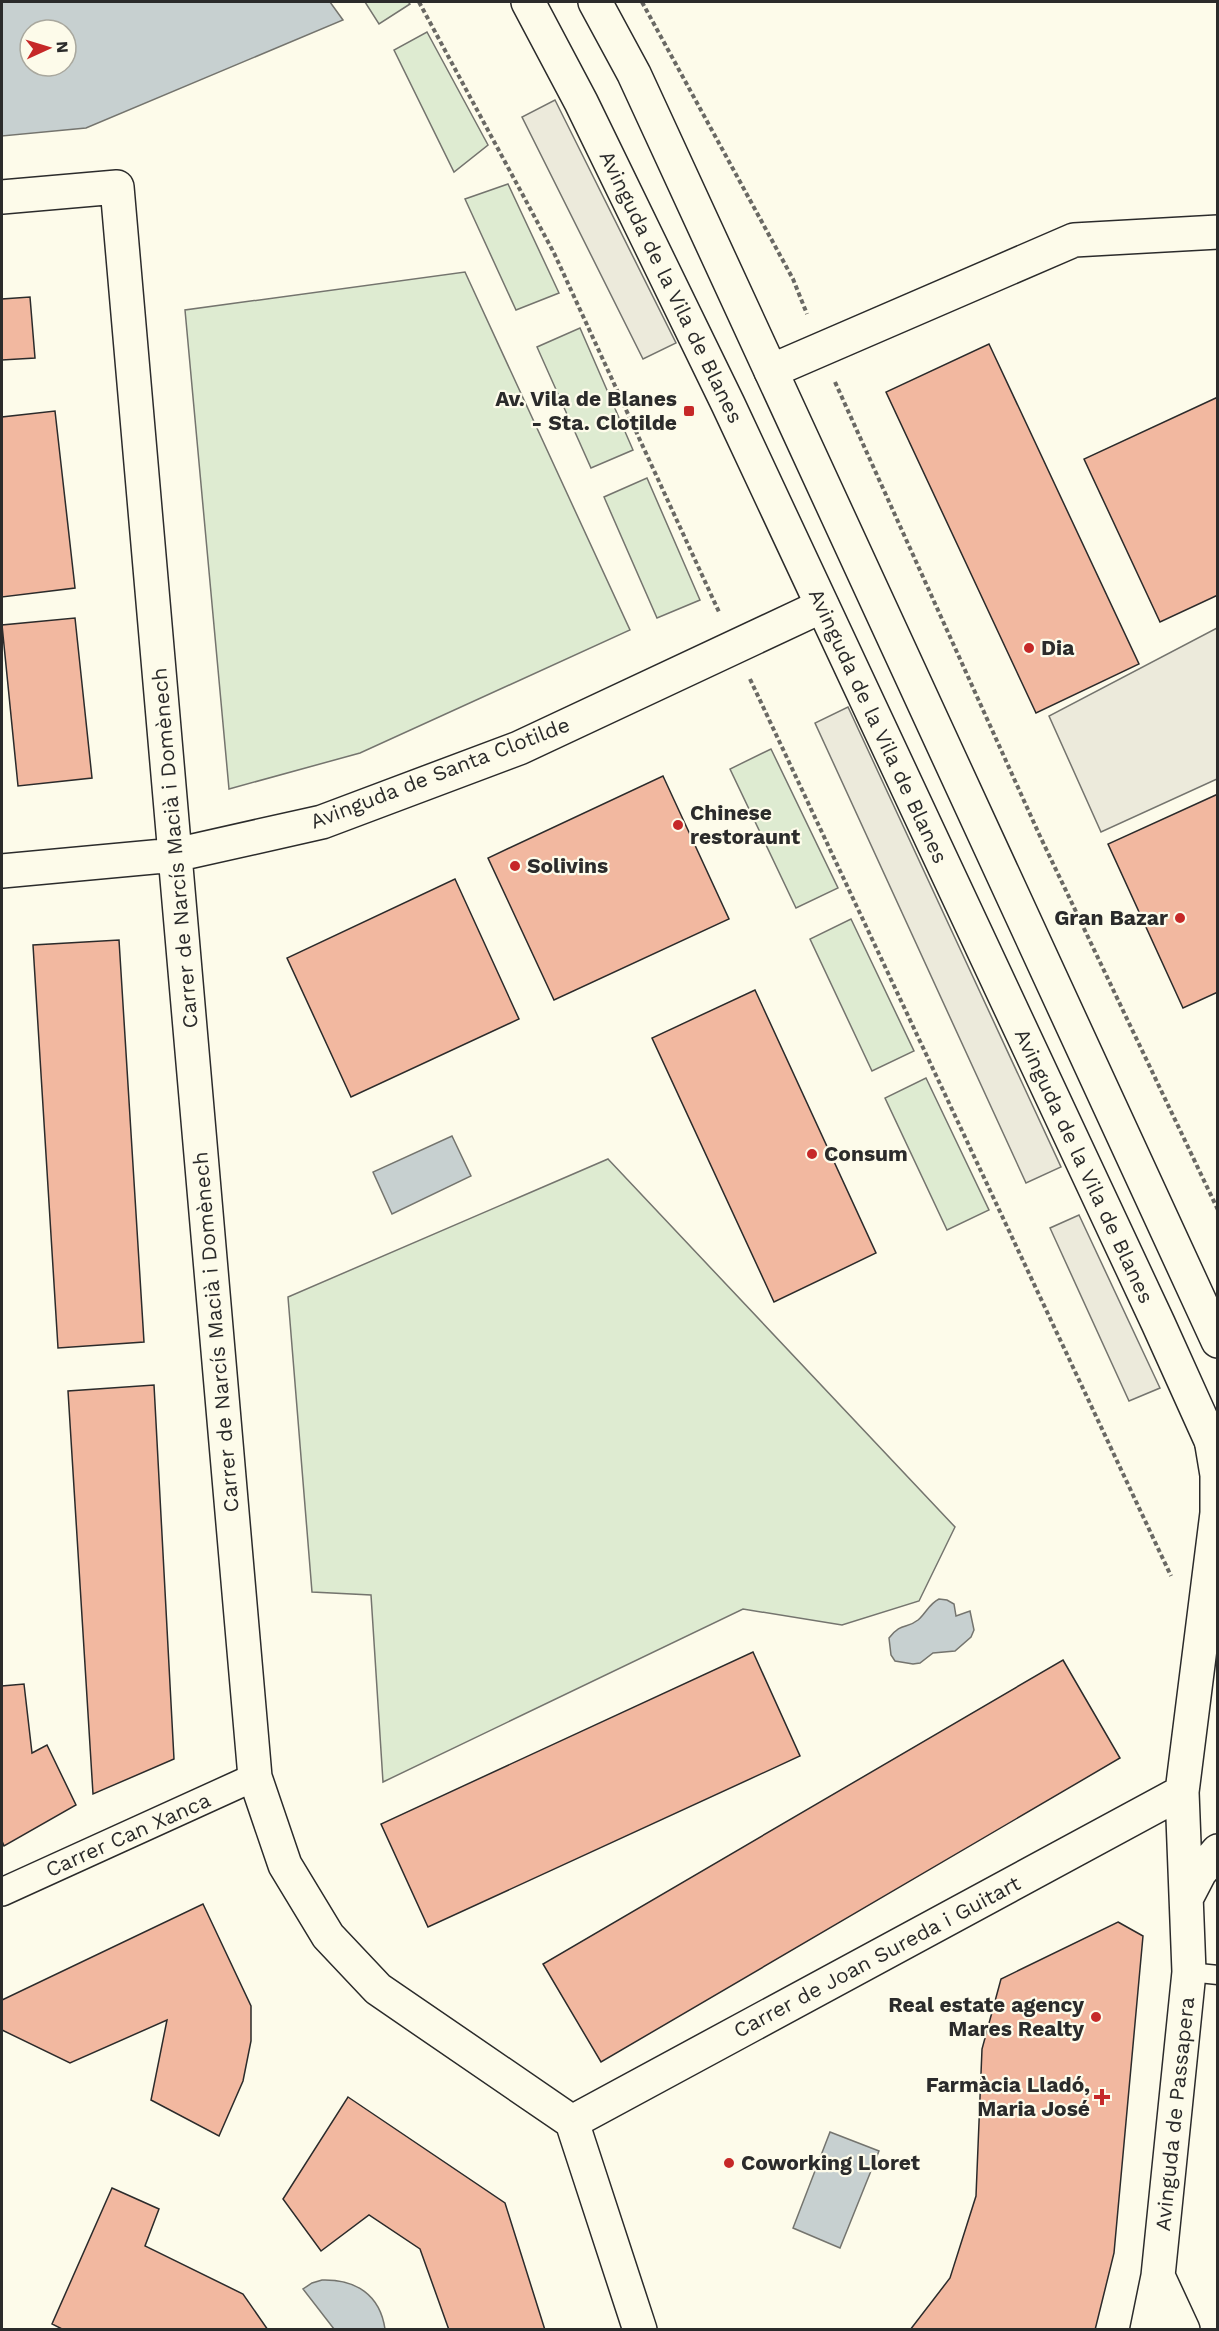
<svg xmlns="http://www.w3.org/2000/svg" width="1219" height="2331" font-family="'Work Sans',sans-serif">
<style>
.green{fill:#deebd1;stroke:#74746e;stroke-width:1.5}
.parking{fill:#eceadb;stroke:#74746e;stroke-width:1.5}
.water{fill:#c7d0d0;stroke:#74746e;stroke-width:1.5;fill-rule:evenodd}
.building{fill:#f2b8a0;stroke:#2b2b2b;stroke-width:1.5}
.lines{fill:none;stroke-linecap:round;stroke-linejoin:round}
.service-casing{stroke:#2b2b2b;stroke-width:21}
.pedestrian-casing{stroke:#2b2b2b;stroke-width:30}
.minor-casing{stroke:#2b2b2b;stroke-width:36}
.secondary-casing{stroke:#2b2b2b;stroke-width:36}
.path{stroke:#6a6964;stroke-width:4;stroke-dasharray:4.5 3;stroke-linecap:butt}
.service{stroke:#fdfbea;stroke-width:18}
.pedestrian{stroke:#fdfbea;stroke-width:27}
.minor{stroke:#fdfbea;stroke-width:33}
.secondary{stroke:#fdfbea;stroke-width:33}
.poi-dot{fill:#c62828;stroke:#fdfbea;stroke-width:2}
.labels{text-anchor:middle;stroke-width:4.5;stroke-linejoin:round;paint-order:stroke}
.street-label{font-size:21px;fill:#2b2b2b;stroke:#fdfbea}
.poi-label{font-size:21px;font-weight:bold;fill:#2b2b2b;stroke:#fdfbea;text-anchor:start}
</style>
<rect width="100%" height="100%" fill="#fdfbea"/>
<path class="green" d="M365,2H408L410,4L379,24Z
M427,32L488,145L454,172L394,50Z
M508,184L559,293L516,310L465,199Z
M465,272L630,630L360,753L229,789L185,310Z
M580,328L633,450L591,468L537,347Z
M647,478L700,600L657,618L604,497Z
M771,749L838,888L796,908L730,769Z
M851,919L914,1051L872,1071L810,939Z
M926,1078L989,1210L947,1230L885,1098Z
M608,1159L955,1527L919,1601L842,1625L743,1609L383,1782L371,1595L312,1592L288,1297Z"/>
<path class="parking" d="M555,100L676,343L643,359L522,117Z
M1217,628V779L1101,832L1049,716Z
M848,707L1061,1167L1026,1183L815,723Z
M1079,1215L1160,1388L1129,1401L1050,1228Z"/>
<path class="water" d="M2,2H330L343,20L86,128L2,136ZM30,30H66V66H30Z
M452,1136L471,1176L392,1214L373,1172Z
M939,1599L947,1600L954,1604L956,1616L970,1611L974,1630L971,1637L955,1651L933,1653L920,1663L913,1664L895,1661L891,1655L889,1638C901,1622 907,1629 918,1620C926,1613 929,1604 939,1599Z
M830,2132L879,2151L840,2248L793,2228Z
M322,2280C356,2279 380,2295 385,2329H334L303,2289L312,2283Z"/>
<path class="building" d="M30,297L35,358L2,360V299Z
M989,344L1139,664L1036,713L886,392Z
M1218,397V595L1160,622L1084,459Z
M55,411L75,588L2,597V417Z
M75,618L92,778L18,786L2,625Z
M663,776L729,919L554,1000L488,858Z
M1218,794V992L1183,1008L1108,844Z
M455,879L519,1019L351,1097L287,958Z
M119,940L144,1342L58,1348L33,945Z
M755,990L876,1253L774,1302L652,1038Z
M154,1385L174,1759L93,1794L68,1391Z
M753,1652L800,1756L428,1927L381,1824Z
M1063,1660L1120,1758L601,2062L543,1964Z
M24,1684L32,1753L47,1745L76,1805L4,1846L2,1841V1686Z
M203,1904L251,2006V2041L243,2081L219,2136L151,2100L167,2020L70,2063L2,2030V2000Z
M1118,1922L1143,1936L1114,2253L1095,2330H910L950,2278L976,2196L982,2049L1001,1979Z
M348,2097L505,2203L545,2330H449L420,2249L369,2215L321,2251L283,2199Z
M112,2188L159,2209L145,2246L243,2294L268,2330H64L52,2324Z"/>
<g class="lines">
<g class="service-casing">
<path id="service" d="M1189,1972L1218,1975"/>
</g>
<g class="pedestrian-casing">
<path id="pedestrian" d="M2,1892L255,1777"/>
</g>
<g class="minor-casing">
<path id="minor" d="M2,197L117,187L255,1777L285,1865L328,1936L378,1989L572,2122L640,2330
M771,371L1074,240L1218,232
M2,871L175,855L322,822L519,748L822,606
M1187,1897L1200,1872L1218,1851
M572,2122L1182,1792
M1158,2276L1183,2330
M1147,2330L1158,2276L1189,1972L1182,1792L1217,1513V1475L1212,1445"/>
</g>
<g class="secondary-casing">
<path id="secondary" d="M528,2L581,102L728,404L1158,1323L1218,1456
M595,2L634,74L1218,1341"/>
</g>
<path class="path" d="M419,2L554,253L719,612
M642,2L793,279L807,314
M835,382L1039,834L1218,1210
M750,679L1171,1576"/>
<use href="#service" class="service"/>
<use href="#pedestrian" class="pedestrian"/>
<use href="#minor" class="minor"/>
<use href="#secondary" class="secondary"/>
</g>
<g class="poi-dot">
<rect x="683" y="405" width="12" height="12" rx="3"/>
<circle cx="1029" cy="648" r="6"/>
<circle cx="678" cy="825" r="6"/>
<circle cx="515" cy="866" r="6"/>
<circle cx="1180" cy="918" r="6"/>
<circle cx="812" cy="1154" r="6"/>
<circle cx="1096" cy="2017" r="6"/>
<path d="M1099 2088h6v6h6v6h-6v6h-6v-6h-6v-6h6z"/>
<circle cx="729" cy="2163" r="6"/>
</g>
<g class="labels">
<g class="street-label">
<text transform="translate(671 287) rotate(64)" y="7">Avinguda de la Vila de Blanes</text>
<text transform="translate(878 726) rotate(65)" y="7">Avinguda de la Vila de Blanes</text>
<text transform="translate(440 773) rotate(-21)" y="7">Avinguda de Santa Clotilde</text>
<text transform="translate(175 848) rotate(-95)" y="7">Carrer de Narcís Macià i Domènech</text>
<text transform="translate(1084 1166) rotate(65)" y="7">Avinguda de la Vila de Blanes</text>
<text transform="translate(216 1332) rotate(-95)" y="7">Carrer de Narcís Macià i Domènech</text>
<text transform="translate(128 1835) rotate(-24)" y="7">Carrer Can Xanca</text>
<text transform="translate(877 1957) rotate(-28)" y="7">Carrer de Joan Sureda i Guitart</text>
<text transform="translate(1175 2114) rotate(-84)" y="7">Avinguda de Passapera</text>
</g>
<g class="poi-label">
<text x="677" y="406" text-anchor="end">Av. Vila de Blanes<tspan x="677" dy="24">- Sta. Clotilde</tspan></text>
<text x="1041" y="655">Dia</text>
<text x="690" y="820">Chinese<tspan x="690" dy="24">restoraunt</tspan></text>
<text x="527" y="873">Solivins</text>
<text x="1168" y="925" text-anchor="end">Gran Bazar</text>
<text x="824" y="1161">Consum</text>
<text x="1084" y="2012" text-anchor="end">Real estate agency<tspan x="1084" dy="24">Mares Realty</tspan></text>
<text x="1090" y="2092" text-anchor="end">Farmàcia Lladó,<tspan x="1090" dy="24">Maria José</tspan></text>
<text x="741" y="2170">Coworking Lloret</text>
</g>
</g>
<rect width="1219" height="2331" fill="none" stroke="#2b2b2b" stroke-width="6"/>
<g transform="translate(48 48) rotate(86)"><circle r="28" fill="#fdfbea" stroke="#a9a89e" stroke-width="1.5"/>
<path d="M0-4.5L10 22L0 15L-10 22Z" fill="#c62828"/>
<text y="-9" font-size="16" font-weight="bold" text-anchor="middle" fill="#2b2b2b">N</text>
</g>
</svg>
